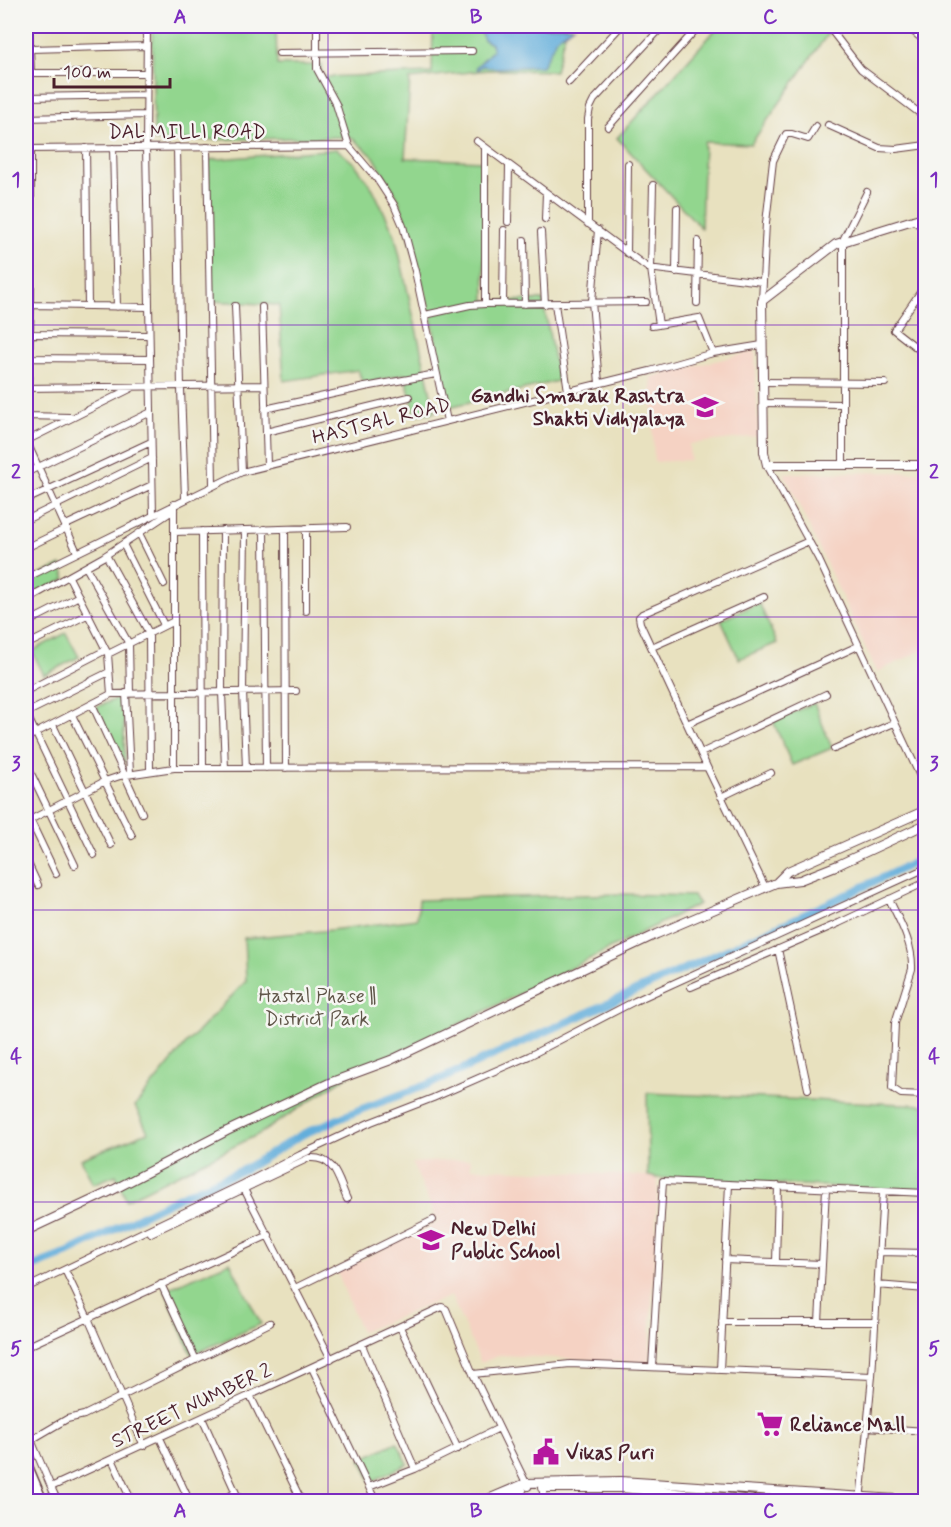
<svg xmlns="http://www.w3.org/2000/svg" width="951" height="1527" font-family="Mynerve,sans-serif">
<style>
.built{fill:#f5d2c3}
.green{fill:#92d68e;stroke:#6e7a5c;stroke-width:1.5}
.water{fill:#63aedb;stroke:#566683;stroke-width:1.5}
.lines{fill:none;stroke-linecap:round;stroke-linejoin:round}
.canal{stroke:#63aedb;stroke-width:8}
.minor-casing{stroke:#623c41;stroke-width:8}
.tertiary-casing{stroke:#623c41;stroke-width:10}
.primary-casing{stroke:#623c41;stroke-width:13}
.minor{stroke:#fff;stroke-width:6}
.tertiary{stroke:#fff;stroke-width:8}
.primary{stroke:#fff;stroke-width:10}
.rail{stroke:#4a1f2b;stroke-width:2;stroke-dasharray:9 4.5;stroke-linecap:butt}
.grid{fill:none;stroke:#7b2cbf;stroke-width:1.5;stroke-opacity:0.55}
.labels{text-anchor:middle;stroke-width:5;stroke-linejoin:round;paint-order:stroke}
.street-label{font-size:20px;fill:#4a1f2b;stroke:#f6f6f2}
.poi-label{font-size:20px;font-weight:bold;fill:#4a1f2b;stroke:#f6f6f2;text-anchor:start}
.park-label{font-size:20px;fill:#605649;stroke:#f6f6f2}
.neatline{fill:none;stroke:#7b2cbf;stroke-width:2}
.grid-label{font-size:20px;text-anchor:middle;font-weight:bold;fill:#7b2cbf}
</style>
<rect width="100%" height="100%" fill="#f6f6f2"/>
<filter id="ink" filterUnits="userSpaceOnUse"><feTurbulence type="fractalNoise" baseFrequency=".0167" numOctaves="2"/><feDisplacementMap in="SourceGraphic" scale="12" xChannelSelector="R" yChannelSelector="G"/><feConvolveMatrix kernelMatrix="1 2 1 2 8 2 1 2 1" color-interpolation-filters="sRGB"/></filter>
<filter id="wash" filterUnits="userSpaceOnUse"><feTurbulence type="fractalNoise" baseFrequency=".008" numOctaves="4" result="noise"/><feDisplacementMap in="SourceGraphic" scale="24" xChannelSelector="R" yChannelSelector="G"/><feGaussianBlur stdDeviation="1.35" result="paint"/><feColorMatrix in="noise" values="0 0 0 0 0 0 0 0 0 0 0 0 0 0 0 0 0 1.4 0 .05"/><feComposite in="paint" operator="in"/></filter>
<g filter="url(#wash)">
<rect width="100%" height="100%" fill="#e8e1bf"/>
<path class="built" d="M755,351L758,436L689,444L690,460L654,462L651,377Z
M925,472V649L877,672L784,473Z
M471,1159L470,1168L648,1176L658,1178L649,1363L500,1355L481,1363L451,1296L361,1332L337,1272L438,1222L412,1163Z"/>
<path class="green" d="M152,26H276L277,65H321L322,77L432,73L433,26H567L555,71L488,70L410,79L405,158L483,161L485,301L543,300L558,381L449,407L430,311L399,200L374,157L351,137L154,141Z
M719,26H825L829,32L751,144L704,142L701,228L617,138Z
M337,149L355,164L373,189L395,235L435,412L416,415L404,374L363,384L358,370L284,381L279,305L212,301L208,160Z
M61,565L66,579L26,599V582Z
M759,603L777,643L739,659L721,620Z
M66,633L79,657L44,675L32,651Z
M123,696L125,764L96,707Z
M814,703L832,748L792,765L773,721Z
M621,894L693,896L699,904L419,1044L363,1066L261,1133L126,1200L116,1175L93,1184L81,1159L148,1132L135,1106L185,1045L246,981L244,938L323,931L417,919L419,900Z
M647,1093L925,1105V1191L658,1178L648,1176Z
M230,1262L261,1324L192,1355L165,1290Z
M397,1442L408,1464L371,1482L361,1459Z"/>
<path class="water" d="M478,26H574L557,38L542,66L497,68L482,66L477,70L476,67L493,50L491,44L484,40Z"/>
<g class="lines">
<path class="canal" d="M26,1269L65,1254L183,1195L245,1169L303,1134L362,1109L432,1083L806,914L926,857"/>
</g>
</g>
<g filter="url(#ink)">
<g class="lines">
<g class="minor-casing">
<path id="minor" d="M29,26L31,73
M147,26L146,147L153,514
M317,26V69L336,104L349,146L377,179L394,205L403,226L415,271L447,421
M828,26L861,69L926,118
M906,26L926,42
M30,49L146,46
M279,53L472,51
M26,73H146
M569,82L621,26
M26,97L146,95
M26,118L146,115
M828,125L879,148L896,149L926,145
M608,127L699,26
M477,141L648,268L762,282
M177,147L181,389L185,498
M207,147L213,484
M86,148L88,306
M113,148L117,307
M26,149L349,146
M31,149V302L26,440L77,552
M653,185L651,269L659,325
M545,219L546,193
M913,220L926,230
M508,222L509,166
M588,224V119L590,108L594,100L663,26
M598,230L592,302L599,383
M541,232L545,304
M524,240L525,304
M627,253L628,164
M676,272L677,208
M926,284L894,330L926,355
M762,301L766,223L773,161L786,134H792L808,139L816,126
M503,303L504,230
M697,303L698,241
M485,304V148
M555,304L568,391
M31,305L149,307
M235,306L242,472
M262,307L267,465
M425,315L470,305L485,304L646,302
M652,326L699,318L713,353
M26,334L149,335
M26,358L150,359
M762,382L885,383
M26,388L264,385
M763,403L843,404
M265,409L365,387L436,374
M26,416L70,417
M266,432L409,397
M26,441L132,388
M843,464V240L867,192
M767,465L818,558L926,789
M26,473L151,412
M26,500L151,442
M174,504V768
M26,520L152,458
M66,525L152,485
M306,528V611
M264,529L266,768
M285,529L286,768
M223,530L222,692L225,768
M245,530L243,691L246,768
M202,531L203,768
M174,532L347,527
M139,533L164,584
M123,544L164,625
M26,548L67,528
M106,555L149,633L150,771
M86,567L129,644L130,693
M69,577L108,654L111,694
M26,578L242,472L650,371L713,353L762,345
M26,600L103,557L174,510
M26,623L79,596
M26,645L89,614
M652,647L764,597
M108,654L174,621
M26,691L106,650
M126,693L130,773
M92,704L142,813
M26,713L94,855
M26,713L109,672
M72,715L132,836
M687,724L858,646
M53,725L111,845
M26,738L111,694L296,691
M834,749L894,723
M701,753L826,694
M26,763L75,865
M707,767L640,623L639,617L642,614L809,541
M721,797L771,773
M26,811L56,874
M26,822L105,781L120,776L174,768L707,767L765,887
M26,859L38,885
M889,899C900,922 913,943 912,969L895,1023L892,1088L901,1094L926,1095
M778,949L808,1089
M691,987L839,923L926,882
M26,996V1003
M244,1189L331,1359
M151,1233L309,1158C335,1156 338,1179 347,1199
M879,1252L926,1253
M725,1260L822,1264
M776,1262L778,1186
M67,1274L88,1318L144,1446
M161,1284L196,1360
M877,1285L926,1289
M26,1288L243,1184L300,1155L371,1122L433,1098L529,1056L635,1001L926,868
M295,1288L433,1220
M722,1322H875
M819,1322L826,1189
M400,1327L458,1449
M362,1345L415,1469
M26,1347L269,1235
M652,1367L663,1181L926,1193
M312,1368L376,1502
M720,1370L729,1184
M473,1374L570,1364L872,1376
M250,1395L302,1502
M202,1418L240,1502
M867,1427L926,1431
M26,1428L51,1487
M160,1438L190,1502
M31,1440L67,1419L84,1415L270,1323
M112,1459L132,1502
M543,1484V1502
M369,1487L415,1469L499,1428
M58,1502L51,1487L442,1307L446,1309L473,1374L528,1487
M217,1502L235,1493
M860,1502L872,1376L883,1192"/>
</g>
<g class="tertiary-casing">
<path id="tertiary" d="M926,216L836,244L762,301L764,452L767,465H926
M776,883L788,871L926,810
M26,1231L107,1193L227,1131L329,1083L391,1060L657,934L776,883L800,880L838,865L926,824
M542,1488H621L777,1502
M481,1502L526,1483L621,1481L926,1501
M496,1502L522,1490"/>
</g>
<g class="primary-casing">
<path id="primary" d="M26,1464L42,1502"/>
</g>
<use href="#minor" class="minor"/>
<use href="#tertiary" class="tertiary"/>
<use href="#primary" class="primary"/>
<path class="rail" d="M26,1486L32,1502"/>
</g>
</g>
<path class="grid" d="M328,26V1502M623,26V1502M26,325H926M26,617H926M26,910H926M26,1202H926"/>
<defs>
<g id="school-bare" transform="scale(2.07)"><path d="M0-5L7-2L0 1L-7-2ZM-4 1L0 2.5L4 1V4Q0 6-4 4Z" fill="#b5179e" stroke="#f6f6f2" stroke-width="2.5" paint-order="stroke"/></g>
<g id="supermarket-bare" transform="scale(2.07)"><path d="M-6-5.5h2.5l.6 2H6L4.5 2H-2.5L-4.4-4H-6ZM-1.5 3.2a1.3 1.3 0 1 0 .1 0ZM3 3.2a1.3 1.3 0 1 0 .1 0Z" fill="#b5179e" stroke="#f6f6f2" stroke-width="2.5" paint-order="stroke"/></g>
<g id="civic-bare" transform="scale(2.07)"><path d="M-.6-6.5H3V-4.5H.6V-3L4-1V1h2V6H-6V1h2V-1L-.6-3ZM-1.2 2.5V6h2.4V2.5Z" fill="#b5179e" stroke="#f6f6f2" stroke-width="2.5" paint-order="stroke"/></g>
</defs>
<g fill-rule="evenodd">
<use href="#school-bare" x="705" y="407"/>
<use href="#school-bare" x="431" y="1240"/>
<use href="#supermarket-bare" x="770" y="1424"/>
<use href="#civic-bare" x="546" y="1452"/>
</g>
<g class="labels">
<g class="street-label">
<text x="187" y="138">DAL MILLI ROAD</text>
<text transform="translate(381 420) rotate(-14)" y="7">HASTSAL ROAD</text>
<text transform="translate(191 1405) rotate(-25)" y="7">STREET NUMBER 2</text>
</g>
<g class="poi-label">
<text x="685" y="402" text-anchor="end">Gandhi Smarak Rashtra<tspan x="685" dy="23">Shakti Vidhyalaya</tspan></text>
<text x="451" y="1235">New Delhi<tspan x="451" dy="23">Public School</tspan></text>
<text x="790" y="1431">Reliance Mall</text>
<text x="566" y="1459">Vikas Puri</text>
</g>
<g class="park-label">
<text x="317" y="1002">Hastal Phase ||<tspan x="317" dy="23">District Park</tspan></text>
</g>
</g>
<rect width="951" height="1527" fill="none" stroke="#f6f6f2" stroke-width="66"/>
<path d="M54 78v9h116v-9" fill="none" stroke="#4a1f2b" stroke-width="3"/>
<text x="63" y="78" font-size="18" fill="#4a1f2b" stroke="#f6f6f2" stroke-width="4.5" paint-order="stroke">100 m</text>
<rect x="33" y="33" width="885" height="1461" class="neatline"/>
<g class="grid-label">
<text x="180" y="23">A</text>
<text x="476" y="23">B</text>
<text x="770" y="23">C</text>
<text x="16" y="186">1</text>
<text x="934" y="186">1</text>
<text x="16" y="478">2</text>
<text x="934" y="478">2</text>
<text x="16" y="770">3</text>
<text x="934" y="770">3</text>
<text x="16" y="1063">4</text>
<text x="934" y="1063">4</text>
<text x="16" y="1355">5</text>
<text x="934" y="1355">5</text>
<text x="180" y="1517">A</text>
<text x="476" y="1517">B</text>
<text x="770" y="1517">C</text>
</g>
</svg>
